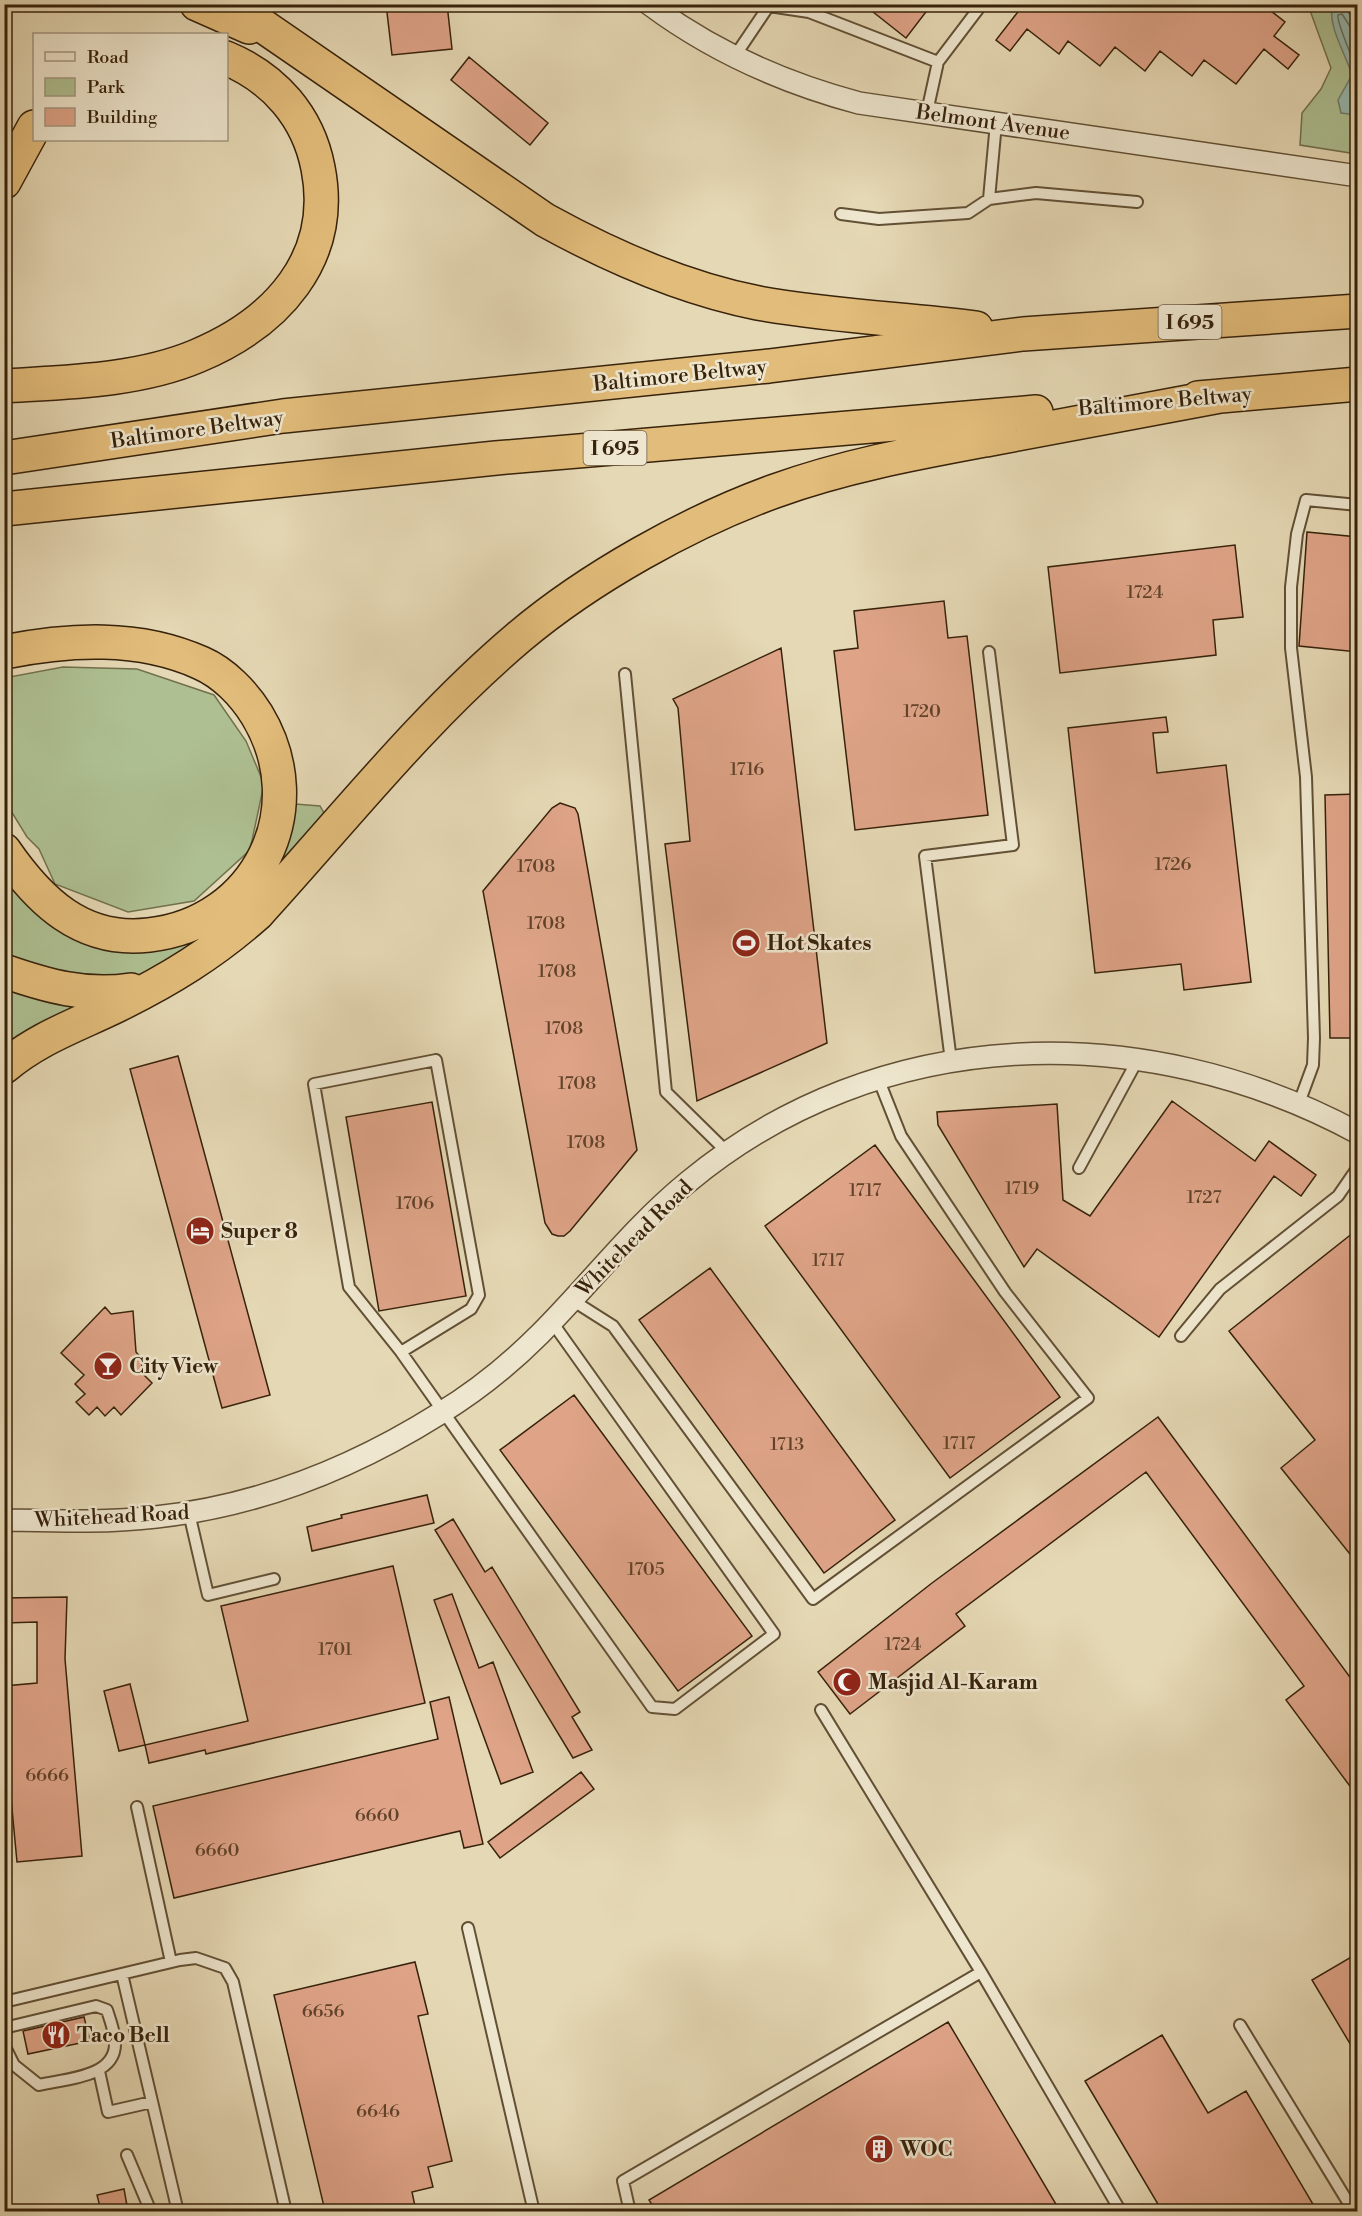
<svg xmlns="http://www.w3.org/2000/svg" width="1362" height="2216" font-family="'Libre Bodoni',serif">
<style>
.green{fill:#aec092;stroke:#72714e;stroke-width:1.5}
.water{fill:#96b9af;stroke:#707d6d;stroke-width:1.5}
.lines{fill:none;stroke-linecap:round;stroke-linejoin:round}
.shore{stroke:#666e5d;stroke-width:1.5}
.building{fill:#dfa488;stroke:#37220b;stroke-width:1.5}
.service-casing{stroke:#625035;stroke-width:14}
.minor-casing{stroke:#625035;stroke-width:24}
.motorway-casing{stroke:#37220b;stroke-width:36}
.service{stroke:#eee6ce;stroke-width:10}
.minor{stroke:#eee6ce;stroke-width:21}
.motorway{stroke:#e2bc7a;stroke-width:33}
.labels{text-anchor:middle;stroke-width:5;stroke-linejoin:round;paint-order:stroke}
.number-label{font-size:18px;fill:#61422a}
.shield{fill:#eee6ce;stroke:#6e5d46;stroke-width:1.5}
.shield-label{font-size:20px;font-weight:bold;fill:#37220b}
.street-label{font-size:21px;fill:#37220b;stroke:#eee6ce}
.poi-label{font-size:21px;font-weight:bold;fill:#37220b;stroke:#eee6ce;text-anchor:start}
</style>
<rect width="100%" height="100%" fill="#e5d8b4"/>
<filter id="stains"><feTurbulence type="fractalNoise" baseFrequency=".00333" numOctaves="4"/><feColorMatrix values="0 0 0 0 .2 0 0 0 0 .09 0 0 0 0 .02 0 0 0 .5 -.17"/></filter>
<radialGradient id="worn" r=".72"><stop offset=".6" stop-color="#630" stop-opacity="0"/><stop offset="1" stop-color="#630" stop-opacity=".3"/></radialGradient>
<path class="green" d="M1308,5H1357V154L1300,145L1302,113L1321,89L1331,68Z
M63,667L137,669L214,695L246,741L264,784L250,850L194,901L128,912L55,884L39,849L27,837L8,806L5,794L4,678Z
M295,804L320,806L328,820L173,964L131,979L101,981L5,956L4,867L143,946L285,844Z
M5,978L92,1002L5,1056Z"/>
<path class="water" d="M1339,6L1346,8L1357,27V115L1341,113L1338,100L1352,75C1346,55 1329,28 1332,9Z"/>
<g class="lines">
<path class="shore" d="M1358,30L1351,28L1342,14L1338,15C1336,22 1354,61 1358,73"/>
</g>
<path class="building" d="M386,4H447L452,49L392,55Z
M863,4H932L906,38Z
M1024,4H1262L1285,22L1274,36L1299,55L1288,69L1264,49L1236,84L1204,60L1192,76L1160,51L1145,71L1115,47L1100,66L1068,41L1059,54L1027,29L1010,51L996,40Z
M469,57L548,123L530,145L451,80Z
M1307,532L1358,537V652L1299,646Z
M1235,545L1243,617L1213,620L1216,655L1060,673L1048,567Z
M944,601L948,638L967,636L988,815L855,830L834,651L858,648L854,611Z
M781,648L827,1043L697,1101L665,844L690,841L678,708L673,699Z
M1166,717L1168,732L1153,733L1157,773L1226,765L1251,982L1184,990L1181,964L1095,973L1068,728Z
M1358,794V1038H1330L1325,795Z
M560,803L575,808L578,814L637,1150L570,1231L564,1236H558L552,1234L545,1223L483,891L552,808Z
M178,1056L270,1395L222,1408L130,1069Z
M1172,1101L1255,1161L1269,1141L1316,1175L1301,1196L1274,1176L1159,1337L1037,1249L1024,1267L938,1125L937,1112L1057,1104L1063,1200L1090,1216Z
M432,1102L466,1296L379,1311L346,1117Z
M875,1145L1060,1397L950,1478L765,1226Z
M1358,1229V1564L1281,1468L1315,1440L1229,1331Z
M710,1268L895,1520L824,1573L639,1320Z
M105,1307L111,1314L133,1311L136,1352L142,1359V1373L152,1383L121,1415L114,1407L105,1416L97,1407L89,1415L76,1402L85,1394L75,1384L84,1375L61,1353Z
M574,1395L752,1636L678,1691L500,1450Z
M1158,1417L1358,1688V1797L1286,1700L1304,1686L1146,1472L956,1614L965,1626L850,1714L818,1672L932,1583Z
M427,1495L434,1523L312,1551L307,1527L342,1518L341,1515Z
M453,1519L485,1572L492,1567L580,1712L572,1717L592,1750L573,1758L435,1530Z
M393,1566L425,1703L206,1754L205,1750L149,1763L145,1745L248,1721L221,1606Z
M452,1594L479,1668L493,1662L533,1772L501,1784L434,1600Z
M67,1597L65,1659L82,1856L17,1862L4,1724V1686L37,1683V1622L4,1623V1598Z
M130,1684L145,1745L119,1751L104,1691Z
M449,1697L483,1844L464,1848L460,1831L174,1898L153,1806L438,1739L430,1702Z
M581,1772L594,1789L500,1858L488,1842Z
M1358,1953V2057L1312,1980Z
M415,1962L428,2014L418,2016L452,2161L428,2167L433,2187L412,2192L416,2211H325L274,1995Z
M84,2017L90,2041L28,2054L23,2031Z
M948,2022L1060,2211H656L649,2200Z
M1162,2035L1208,2113L1246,2091L1317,2211H1162L1085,2081Z
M124,2189L128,2211H101L97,2195Z"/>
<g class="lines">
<g class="service-casing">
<path id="service" d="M769,6L809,12L938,62
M735,56L770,4
M927,112L938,62L982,4
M989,199L1036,193L1137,202
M841,214L879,219L968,213L989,199L996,123
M625,674L666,1092L727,1152
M951,1061L925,856L1013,845L989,652
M1299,1103L1313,1065L1314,1038L1306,777L1291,648V587L1297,534L1306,500L1358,505
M1079,1168L1138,1059
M572,1300L613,1326L813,1599L1088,1398L1005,1292L901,1136L878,1078
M1181,1336L1220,1289L1338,1196L1358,1167
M401,1352L471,1309L479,1295L436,1060L314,1084L349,1287L401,1352L652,1707L675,1709L774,1634L552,1322
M189,1513L208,1595L274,1579
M821,1710L981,1972L1121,2212
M137,1807L171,1962
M468,1928L534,2212
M122,1974L178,2212
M4,2002L180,1960L196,1958L225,1968L233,1982L286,2212
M1240,2025L1354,2212
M4,2035L8,2027L96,2006L107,2010C110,2020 115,2032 115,2043C116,2078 63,2079 39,2085L14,2065L4,2045
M99,2071L108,2112L152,2102
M127,2155L151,2212
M630,2212L623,2181L981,1972"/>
</g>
<g class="minor-casing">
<path id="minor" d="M649,4C712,51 784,83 859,103L1358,176
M4,1520C55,1521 106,1523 156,1517C258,1506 353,1468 439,1414C475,1392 510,1364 540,1334C590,1284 633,1227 688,1182C879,1023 1144,1017 1358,1133"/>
</g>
<g class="motorway-casing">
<path id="motorway" d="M197,4L249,27
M231,4L545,220C612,257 682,288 758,303C830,316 904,319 976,328
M4,182L34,127
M4,386C67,382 138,381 197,356C276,323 336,259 318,168C308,116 274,78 226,58
M1198,398L1358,384
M4,458L283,416L769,366L1023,334L1358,311
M4,509L496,458L1036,412
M4,652C70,639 139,635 201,663C224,673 244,694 257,715C314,809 257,923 149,935C82,943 39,901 4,850
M4,971C47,986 86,997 131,990
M4,1067C38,1038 77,1025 116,1006C169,980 213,953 257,914C343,820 421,720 519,637C589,578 689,522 775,491C847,465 921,452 996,438C1071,424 1146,410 1220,396"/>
</g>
<use href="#service" class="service"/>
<use href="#minor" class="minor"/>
<use href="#motorway" class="motorway"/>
</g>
<defs>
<g id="stadium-disc" transform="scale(1.5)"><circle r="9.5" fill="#8f2418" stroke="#eee6ce"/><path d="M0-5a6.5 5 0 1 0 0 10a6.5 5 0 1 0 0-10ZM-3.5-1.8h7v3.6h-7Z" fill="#fff"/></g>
<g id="hotel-disc" transform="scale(1.5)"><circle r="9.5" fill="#8f2418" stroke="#eee6ce"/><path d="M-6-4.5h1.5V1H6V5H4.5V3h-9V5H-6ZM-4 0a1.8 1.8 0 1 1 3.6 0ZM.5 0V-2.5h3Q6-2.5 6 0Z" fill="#fff"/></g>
<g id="bar-disc" transform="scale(1.5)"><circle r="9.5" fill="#8f2418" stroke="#eee6ce"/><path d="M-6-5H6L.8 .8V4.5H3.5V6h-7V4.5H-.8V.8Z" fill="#fff"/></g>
<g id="mosque-disc" transform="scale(1.5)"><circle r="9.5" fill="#8f2418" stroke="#eee6ce"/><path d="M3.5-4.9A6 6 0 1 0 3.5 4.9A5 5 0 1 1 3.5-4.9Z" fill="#fff"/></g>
<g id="restaurant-disc" transform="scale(1.5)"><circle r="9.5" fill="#8f2418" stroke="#eee6ce"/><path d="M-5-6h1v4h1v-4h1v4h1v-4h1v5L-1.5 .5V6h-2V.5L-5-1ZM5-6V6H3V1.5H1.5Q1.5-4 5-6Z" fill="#fff"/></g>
<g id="building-disc" transform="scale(1.5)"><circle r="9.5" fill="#8f2418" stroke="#eee6ce"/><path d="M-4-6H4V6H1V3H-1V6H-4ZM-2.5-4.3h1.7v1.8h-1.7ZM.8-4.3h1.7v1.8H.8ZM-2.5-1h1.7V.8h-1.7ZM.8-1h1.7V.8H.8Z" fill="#fff"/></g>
</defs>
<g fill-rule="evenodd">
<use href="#stadium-disc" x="746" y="943"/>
<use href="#hotel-disc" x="200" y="1231"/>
<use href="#bar-disc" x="108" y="1366"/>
<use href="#mosque-disc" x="847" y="1682"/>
<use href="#restaurant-disc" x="56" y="2035"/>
<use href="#building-disc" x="879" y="2149"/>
</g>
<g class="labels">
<g class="number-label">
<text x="1145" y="598">1724</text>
<text x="922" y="717">1720</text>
<text x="747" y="775">1716</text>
<text x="1173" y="870">1726</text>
<text x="536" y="872">1708</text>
<text x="546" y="929">1708</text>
<text x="557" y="977">1708</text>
<text x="564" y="1034">1708</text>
<text x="577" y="1089">1708</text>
<text x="586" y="1148">1708</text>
<text x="1022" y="1194">1719</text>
<text x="865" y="1196">1717</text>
<text x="1204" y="1203">1727</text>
<text x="415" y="1209">1706</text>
<text x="828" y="1266">1717</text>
<text x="959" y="1449">1717</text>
<text x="787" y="1450">1713</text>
<text x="646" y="1575">1705</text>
<text x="903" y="1650">1724</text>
<text x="335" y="1655">1701</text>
<text x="47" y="1781">6666</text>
<text x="377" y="1821">6660</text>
<text x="217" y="1856">6660</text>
<text x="323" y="2017">6656</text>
<text x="378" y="2117">6646</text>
</g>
<g class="shield">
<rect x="1158.5" y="305" width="63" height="34" rx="4.5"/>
<rect x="583.5" y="431" width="63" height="34" rx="4.5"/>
</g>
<g class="shield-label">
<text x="1190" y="329">I 695</text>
<text x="615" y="455">I 695</text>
</g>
<g class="street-label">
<text transform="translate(993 122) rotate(8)" y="7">Belmont Avenue</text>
<text transform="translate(680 375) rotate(-6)" y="7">Baltimore Beltway</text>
<text transform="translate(1165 401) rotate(-5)" y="7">Baltimore Beltway</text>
<text transform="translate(197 429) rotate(-8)" y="7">Baltimore Beltway</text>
<text transform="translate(634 1238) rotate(-45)" y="7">Whitehead Road</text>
<text transform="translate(112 1516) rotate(-3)" y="7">Whitehead Road</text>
</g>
<g class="poi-label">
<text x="767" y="950">Hot Skates</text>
<text x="221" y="1238">Super 8</text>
<text x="129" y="1373">City View</text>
<text x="868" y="1689">Masjid Al-Karam</text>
<text x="77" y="2042">Taco Bell</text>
<text x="900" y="2156">WOC</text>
</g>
</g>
<rect width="1362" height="2216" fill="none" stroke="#e5d8b4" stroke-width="24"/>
<rect x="6" y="6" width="1350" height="2204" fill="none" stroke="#37220b" stroke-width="3"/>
<rect x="12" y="12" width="1338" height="2192" fill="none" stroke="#37220b" stroke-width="1.5"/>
<rect x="33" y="33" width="195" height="108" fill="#eee6ce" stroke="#a59880" stroke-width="1.5"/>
<rect x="45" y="52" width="30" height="9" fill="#eee6ce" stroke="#a59880" stroke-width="1.5"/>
<text x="87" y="63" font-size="18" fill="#37220b">Road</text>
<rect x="45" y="78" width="30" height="18" fill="#aec092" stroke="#a59880" stroke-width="1.5"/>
<text x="87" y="93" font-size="18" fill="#37220b">Park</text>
<rect x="45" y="108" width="30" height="18" fill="#dfa488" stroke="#a59880" stroke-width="1.5"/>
<text x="87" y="123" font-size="18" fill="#37220b">Building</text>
<rect width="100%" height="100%" filter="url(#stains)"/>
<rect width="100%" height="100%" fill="url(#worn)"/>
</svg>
